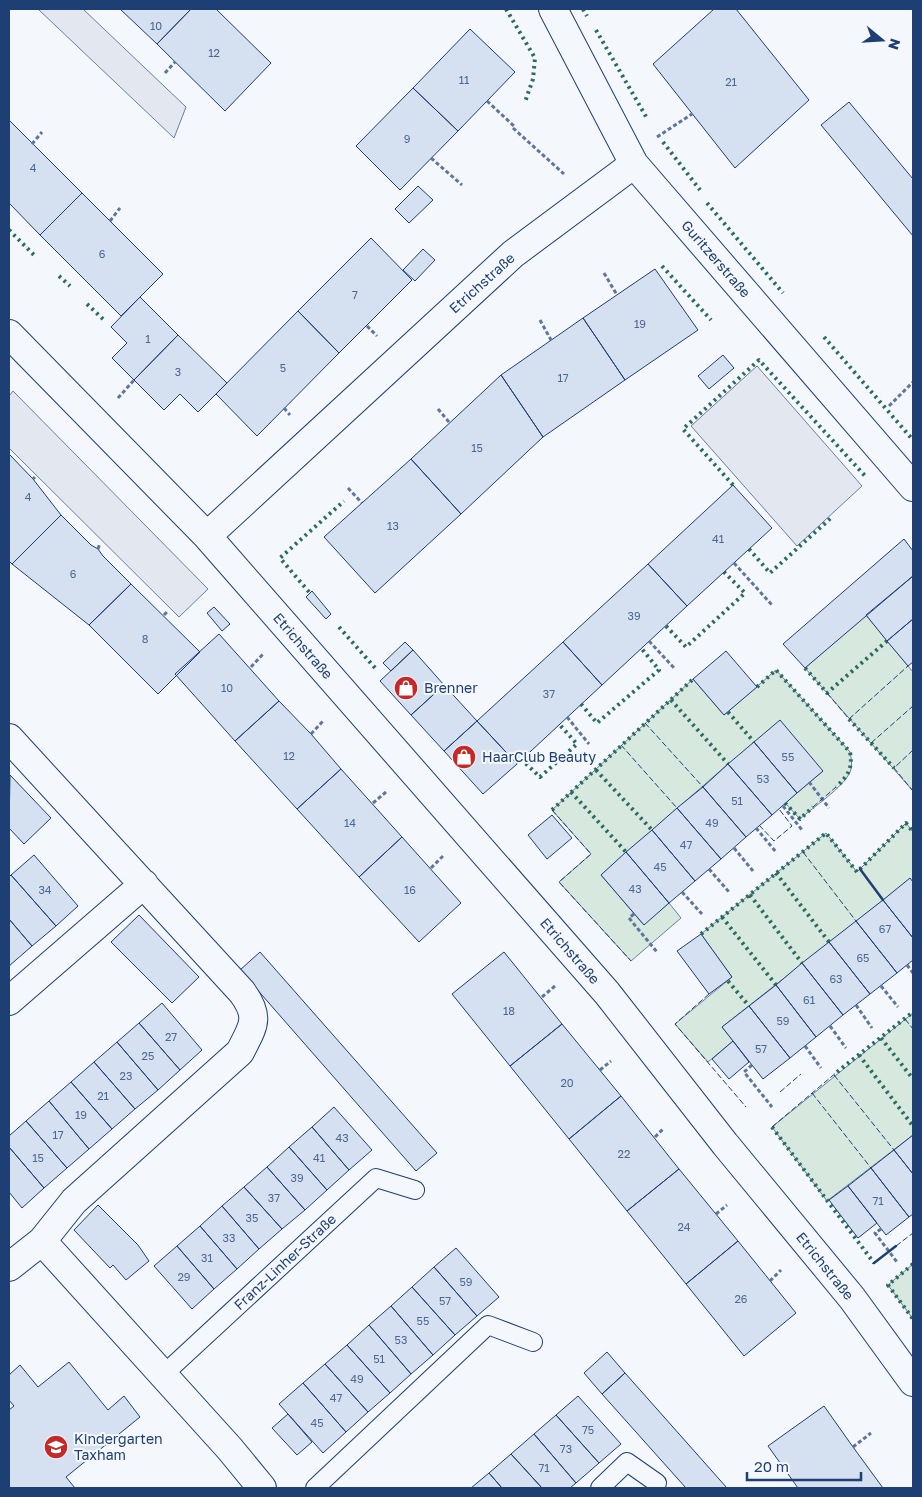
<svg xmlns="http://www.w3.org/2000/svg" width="922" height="1497" font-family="'Golos Text',sans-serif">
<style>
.garden{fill:#d7e8df;stroke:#687fa3}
.parking{fill:#e3e8f0;stroke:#687fa3}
.building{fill:#d5e0f0;stroke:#1d3f73}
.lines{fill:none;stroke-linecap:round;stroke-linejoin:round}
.lane-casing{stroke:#1d3f73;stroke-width:20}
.street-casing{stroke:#1d3f73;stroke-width:30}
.path{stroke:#5e769c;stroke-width:3;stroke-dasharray:4 2.5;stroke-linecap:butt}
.lane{stroke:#f4f7fb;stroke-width:18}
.street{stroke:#f4f7fb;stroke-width:28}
.hedge{stroke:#2c6c60;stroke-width:4;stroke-dasharray:2.5 4;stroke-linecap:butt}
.fence{stroke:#1d3f73;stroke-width:1;stroke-dasharray:6 2.5;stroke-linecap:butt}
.wall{stroke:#1d3f73;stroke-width:2.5}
.labels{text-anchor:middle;stroke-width:4;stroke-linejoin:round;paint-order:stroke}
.number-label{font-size:11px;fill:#4b6792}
.street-label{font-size:14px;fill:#1d3f73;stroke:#f4f7fb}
.poi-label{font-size:14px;fill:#1d3f73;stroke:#f4f7fb;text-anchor:start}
</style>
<rect width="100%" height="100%" fill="#f4f7fb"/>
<path class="garden" d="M866,615L913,672V791L805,668Z
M776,670L850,752C851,758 853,765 850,772C843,788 813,807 800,819L785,803L823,771L728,764L601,875L643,924L669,903L681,918L631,961L559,882L591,854L552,810L693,679L724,715Z
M906,823L913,832V882L910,879L722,1027L733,1041L708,1062L675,1024L732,977L701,934L826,833L857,872Z
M913,1013V1135L827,1201L772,1127Z
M913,1264V1319L888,1285Z"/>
<path class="parking" d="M38,9H83L186,107L174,138Z
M757,366L862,486L797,546L691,426Z
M13,391L208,589L179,617L9,448V396Z"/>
<path class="building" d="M120,9H191L157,44Z
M191,9H216L271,63L225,111L157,44Z
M714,9H736L809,100L735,168L653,64Z
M470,29L515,72L458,131L413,88Z
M413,88L458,131L400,190L356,146Z
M849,102L913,179V236L821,125Z
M9,120L82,193L40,235L9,203Z
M418,186L433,200L409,223L395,209Z
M82,193L163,274L121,316L40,235Z
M371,238L412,280L339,353L298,311Z
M423,249L435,260L415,281L403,270Z
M655,269L698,330L625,380L583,318Z
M140,297L178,335L134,380L112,358L127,343L111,327Z
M298,311L339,353L257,436L216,394Z
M583,318L625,380L543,437L501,375Z
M178,335L227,383L198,412L180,394L164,410L134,380Z
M723,355L734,368L709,389L698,376Z
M501,375L543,437L461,514L411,459Z
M9,454L33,479L61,515L12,564L9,561Z
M411,459L461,514L375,593L324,537Z
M733,485L772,528L687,606L648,564Z
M61,515L91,545L98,549L103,556L131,584L89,625L12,564Z
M904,539L913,551V576L805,668L783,644Z
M648,564L687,606L602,685L563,642Z
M913,576V619L887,641L866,615Z
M131,584L200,652L158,694L89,625Z
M312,591L331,614L326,619L306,597Z
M214,607L230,624L222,631L207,613Z
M913,619V662L908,666L887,641Z
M219,634L279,701L235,741L175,674Z
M405,642L413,650L391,671L383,663Z
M563,642L602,685L517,764L477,721Z
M413,650L444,685L411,715L380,681Z
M726,651L757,687L724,715L693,679Z
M444,685L477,721L444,751L411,715Z
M279,701L311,734L341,769L297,809L235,741Z
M780,720L823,771L797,793L754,742Z
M477,721L517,764L483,794L444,751Z
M754,742L797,793L772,815L728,764Z
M728,764L772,815L746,837L703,787Z
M341,769L402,837L359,877L297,809Z
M10,775L51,818L24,844L9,828Z
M703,787L746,837L721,859L677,808Z
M677,808L721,859L695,881L652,830Z
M552,815L572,838L547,859L528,835Z
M652,830L695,881L669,903L626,852Z
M402,837L461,903L419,942L359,877Z
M626,852L669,903L644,925L601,875Z
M34,855L78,906L56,926L11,875Z
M11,875L56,926L32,946L9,919V877Z
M910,878L913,882V938L883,900Z
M883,900L913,938V960L897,973L856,921Z
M139,915L199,977L172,1003L111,942Z
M9,919L32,946L9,966Z
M856,921L897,973L870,994L829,942Z
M701,934L732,977L709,994L677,951Z
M829,942L870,994L843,1015L802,963Z
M260,952L437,1153L416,1171L240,970Z
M504,952L562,1024L510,1066L452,994Z
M802,963L843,1015L816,1037L776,985Z
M776,985L816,1037L790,1058L749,1006Z
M162,1003L202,1050L180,1070L139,1023Z
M749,1006L790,1058L763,1079L722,1027Z
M139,1023L180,1070L158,1090L117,1042Z
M562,1024L621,1096L569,1139L510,1066Z
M733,1041L749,1062L729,1079L712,1059Z
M117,1042L158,1090L135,1109L94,1062Z
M94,1062L135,1109L112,1129L71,1082Z
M71,1082L112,1129L89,1149L49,1101Z
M621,1096L679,1169L627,1211L569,1139Z
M49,1101L89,1149L67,1168L26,1121Z
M334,1107L372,1150L349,1170L312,1127Z
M26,1121L67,1168L44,1188L9,1147V1136Z
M312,1127L349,1170L327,1190L289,1147Z
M913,1135V1174L894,1150Z
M9,1147L44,1188L22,1208L9,1192Z
M289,1147L327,1190L305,1210L267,1167Z
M894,1150L913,1174V1214L909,1217L871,1168Z
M267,1167L305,1210L282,1229L244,1187Z
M871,1168L909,1217L886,1235L848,1186Z
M679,1169L738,1241L686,1284L627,1211Z
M848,1186L877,1223L858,1238L829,1200Z
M244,1187L282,1229L259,1249L222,1206Z
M98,1205L138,1245L149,1261L126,1280L113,1265L110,1268L74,1230Z
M222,1206L259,1249L237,1269L200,1226Z
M200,1226L237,1269L214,1289L177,1246Z
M738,1241L796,1313L744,1356L686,1284Z
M177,1246L214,1289L192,1309L154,1266Z
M456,1248L499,1297L477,1316L434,1267Z
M434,1267L477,1316L455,1335L412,1287Z
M412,1287L455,1335L433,1355L391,1306Z
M391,1306L433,1355L411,1374L369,1325Z
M369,1325L411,1374L390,1393L347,1345Z
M347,1345L390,1393L368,1412L325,1364Z
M607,1352L625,1373L602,1394L584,1373Z
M69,1362L108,1410L124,1396L140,1417L66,1477L75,1488H9V1410L14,1406L9,1400V1375L20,1365L38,1387Z
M325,1364L368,1412L346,1432L303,1383Z
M625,1373L727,1488H686L602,1394Z
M303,1383L346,1432L323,1453L279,1404Z
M578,1396L621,1444L599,1463L556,1415Z
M824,1406L853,1447L883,1488H798L768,1446Z
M288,1414L312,1442L297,1455L272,1428Z
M556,1415L599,1463L576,1483L534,1434Z
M534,1434L576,1483L570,1488H542L511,1454Z
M511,1454L542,1488H502L489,1473Z
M489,1473L502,1488H471Z"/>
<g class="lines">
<g class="lane-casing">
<path id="lane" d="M163,1375L376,1178L415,1190
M315,1488L488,1325L533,1342
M600,1488L627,1462L657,1483"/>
</g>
<g class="street-casing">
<path id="street" d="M553,9L634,164L913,487
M9,334L207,536L607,993L725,1144L852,1298L913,1382
M207,536L513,254L634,164
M9,738L242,992C261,1018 253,1026 240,1052L74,1201L42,1241L9,1267
M9,1001L144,884
M42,1241L230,1449L262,1488"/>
</g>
<path class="path" d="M165,73L175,62
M487,101L514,126
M513,128L564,174
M657,137L692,114
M32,144L42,132
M431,158L462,185
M110,221L120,208
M604,273L617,295
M540,320L551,340
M367,326L377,336
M118,398L134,380
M889,406L913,382
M284,408L290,415
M438,409L449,422
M33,479L35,477
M348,488L362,503
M98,549L100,543
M734,563L772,605
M164,615L168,611
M649,641L675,669
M251,667L264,653
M567,717L589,744
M311,734L324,720
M809,782L829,808
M373,803L386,792
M783,806L802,830
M756,828L776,852
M734,848L753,871
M431,868L443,856
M709,869L729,892
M682,892L702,914
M634,914L629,918L657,952
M907,965L913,973
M881,986L898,1007
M542,997L555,986
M856,1005L872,1028
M830,1026L846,1048
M805,1046L821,1068
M752,1065L744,1072L772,1107
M600,1070L611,1061
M655,1137L663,1129
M716,1214L727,1205
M881,1229L875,1233L897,1262
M770,1281L781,1270
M853,1447L871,1433"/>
<use href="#lane" class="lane"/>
<use href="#street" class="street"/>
<path class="hedge" d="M506,9L535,58L533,79L525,102
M583,9L587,16
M596,30L648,120
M663,142L700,190
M707,203L783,293
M9,230L36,257
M662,266L711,320
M59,276L70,286
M87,304L104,320
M824,337L913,440
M733,485L683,429L759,360L867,478
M749,549L770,573L832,517
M309,592L280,558L344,501
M666,626L686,647L745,593L724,572
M339,627L376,669
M805,668L827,693L887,641
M757,687L776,670L850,752C853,768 848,776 836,787
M671,700L728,764
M581,704L597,723L659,670L642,649
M728,712L754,742
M849,719L894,768
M521,759L540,777L577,744L559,724
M596,770L652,830
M571,792L626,852
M785,803L800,819L813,807
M552,810L693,679
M776,873L829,942
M750,895L802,963
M722,917L776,985
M701,934L826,833L857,872L906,823L913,832
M728,981L749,1006
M881,1038L913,1079
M859,1055L913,1126
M837,1072L913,1012
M772,1127L874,1263
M913,1264L888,1285L913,1319"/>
<path class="fence" d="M827,693L849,719L908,666
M645,723L703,787
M871,743L913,706
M621,745L677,808
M913,750L894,768L913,791
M813,807L836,787
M552,810L591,854L559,882L631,961
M759,825L774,841L792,826L779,809
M803,852L856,921
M709,994L675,1024L746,1107
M905,1019L913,1029
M834,1075L894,1150
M780,1092L801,1074
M812,1093L871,1168
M772,1127L837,1072
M896,1246L913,1233"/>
<path class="wall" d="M860,869L883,900
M874,1263L896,1246"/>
</g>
<defs>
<g id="shop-disc" transform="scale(1.25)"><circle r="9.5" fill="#c62828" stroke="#f4f7fb"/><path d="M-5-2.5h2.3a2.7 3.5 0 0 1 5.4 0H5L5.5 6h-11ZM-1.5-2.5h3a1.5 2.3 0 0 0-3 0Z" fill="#fff"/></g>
<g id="school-disc" transform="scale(1.25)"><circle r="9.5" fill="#c62828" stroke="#f4f7fb"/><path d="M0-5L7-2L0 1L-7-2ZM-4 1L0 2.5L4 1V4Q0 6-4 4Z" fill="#fff"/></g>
</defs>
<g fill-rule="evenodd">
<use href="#shop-disc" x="406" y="688"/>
<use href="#shop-disc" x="464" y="757"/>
<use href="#school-disc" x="56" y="1447"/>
</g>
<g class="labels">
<g class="number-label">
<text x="156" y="30">10</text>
<text x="214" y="57">12</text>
<text x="464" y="84">11</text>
<text x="731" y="86">21</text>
<text x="407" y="143">9</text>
<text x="33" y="172">4</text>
<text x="102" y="258">6</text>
<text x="355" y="299">7</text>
<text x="640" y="328">19</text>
<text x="148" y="343">1</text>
<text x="283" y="372">5</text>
<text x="178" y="376">3</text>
<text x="563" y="382">17</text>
<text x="477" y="452">15</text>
<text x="28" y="501">4</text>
<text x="393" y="530">13</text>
<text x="718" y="543">41</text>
<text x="73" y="578">6</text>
<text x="634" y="620">39</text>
<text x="145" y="643">8</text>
<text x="227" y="692">10</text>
<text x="549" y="698">37</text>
<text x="289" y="760">12</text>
<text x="788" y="761">55</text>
<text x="763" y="783">53</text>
<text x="737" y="805">51</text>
<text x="350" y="827">14</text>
<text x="712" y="827">49</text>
<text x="686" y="849">47</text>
<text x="660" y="871">45</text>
<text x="635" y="893">43</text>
<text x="45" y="894">34</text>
<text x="410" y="894">16</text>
<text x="885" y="933">67</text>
<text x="863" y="962">65</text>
<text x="836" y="983">63</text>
<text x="809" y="1004">61</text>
<text x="509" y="1015">18</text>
<text x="783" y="1025">59</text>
<text x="171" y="1041">27</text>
<text x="761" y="1053">57</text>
<text x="148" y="1060">25</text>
<text x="126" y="1080">23</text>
<text x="567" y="1087">20</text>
<text x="103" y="1100">21</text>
<text x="81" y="1119">19</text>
<text x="58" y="1139">17</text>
<text x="342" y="1142">43</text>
<text x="624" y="1158">22</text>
<text x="38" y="1162">15</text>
<text x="319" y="1162">41</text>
<text x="297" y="1182">39</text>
<text x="274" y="1202">37</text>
<text x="878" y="1205">71</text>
<text x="252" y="1222">35</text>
<text x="684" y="1231">24</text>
<text x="229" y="1242">33</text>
<text x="207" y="1262">31</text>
<text x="184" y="1281">29</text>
<text x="466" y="1286">59</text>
<text x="741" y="1303">26</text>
<text x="445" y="1305">57</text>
<text x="423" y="1325">55</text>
<text x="401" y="1344">53</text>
<text x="379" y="1363">51</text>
<text x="357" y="1383">49</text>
<text x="336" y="1402">47</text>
<text x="317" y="1427">45</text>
<text x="588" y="1434">75</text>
<text x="566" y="1453">73</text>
<text x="544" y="1472">71</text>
</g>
<g class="street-label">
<text transform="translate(716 259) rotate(49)" y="5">Guritzerstraße</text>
<text transform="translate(482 283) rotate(-42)" y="5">Etrichstraße</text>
<text transform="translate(303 646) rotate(49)" y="5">Etrichstraße</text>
<text transform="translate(570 951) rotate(49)" y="5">Etrichstraße</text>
<text transform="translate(285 1262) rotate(-43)" y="5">Franz-Linher-Straße</text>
<text transform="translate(825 1266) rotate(51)" y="5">Etrichstraße</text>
</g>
<g class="poi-label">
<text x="424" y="693">Brenner</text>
<text x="482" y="762">HaarClub Beauty</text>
<text x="74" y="1444">Kindergarten<tspan x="74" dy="16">Taxham</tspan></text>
</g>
</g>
<rect width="922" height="1497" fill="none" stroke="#1d3f73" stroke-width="20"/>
<g transform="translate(882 40) rotate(108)" stroke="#f4f7fb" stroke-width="4" paint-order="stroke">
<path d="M0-4L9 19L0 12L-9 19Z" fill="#1d3f73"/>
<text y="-8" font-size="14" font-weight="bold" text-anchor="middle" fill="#1d3f73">N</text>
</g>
<path d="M747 1472v8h114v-8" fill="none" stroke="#1d3f73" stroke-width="2.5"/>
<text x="754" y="1472" font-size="15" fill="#1d3f73" stroke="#f4f7fb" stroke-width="4" paint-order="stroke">20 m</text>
</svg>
